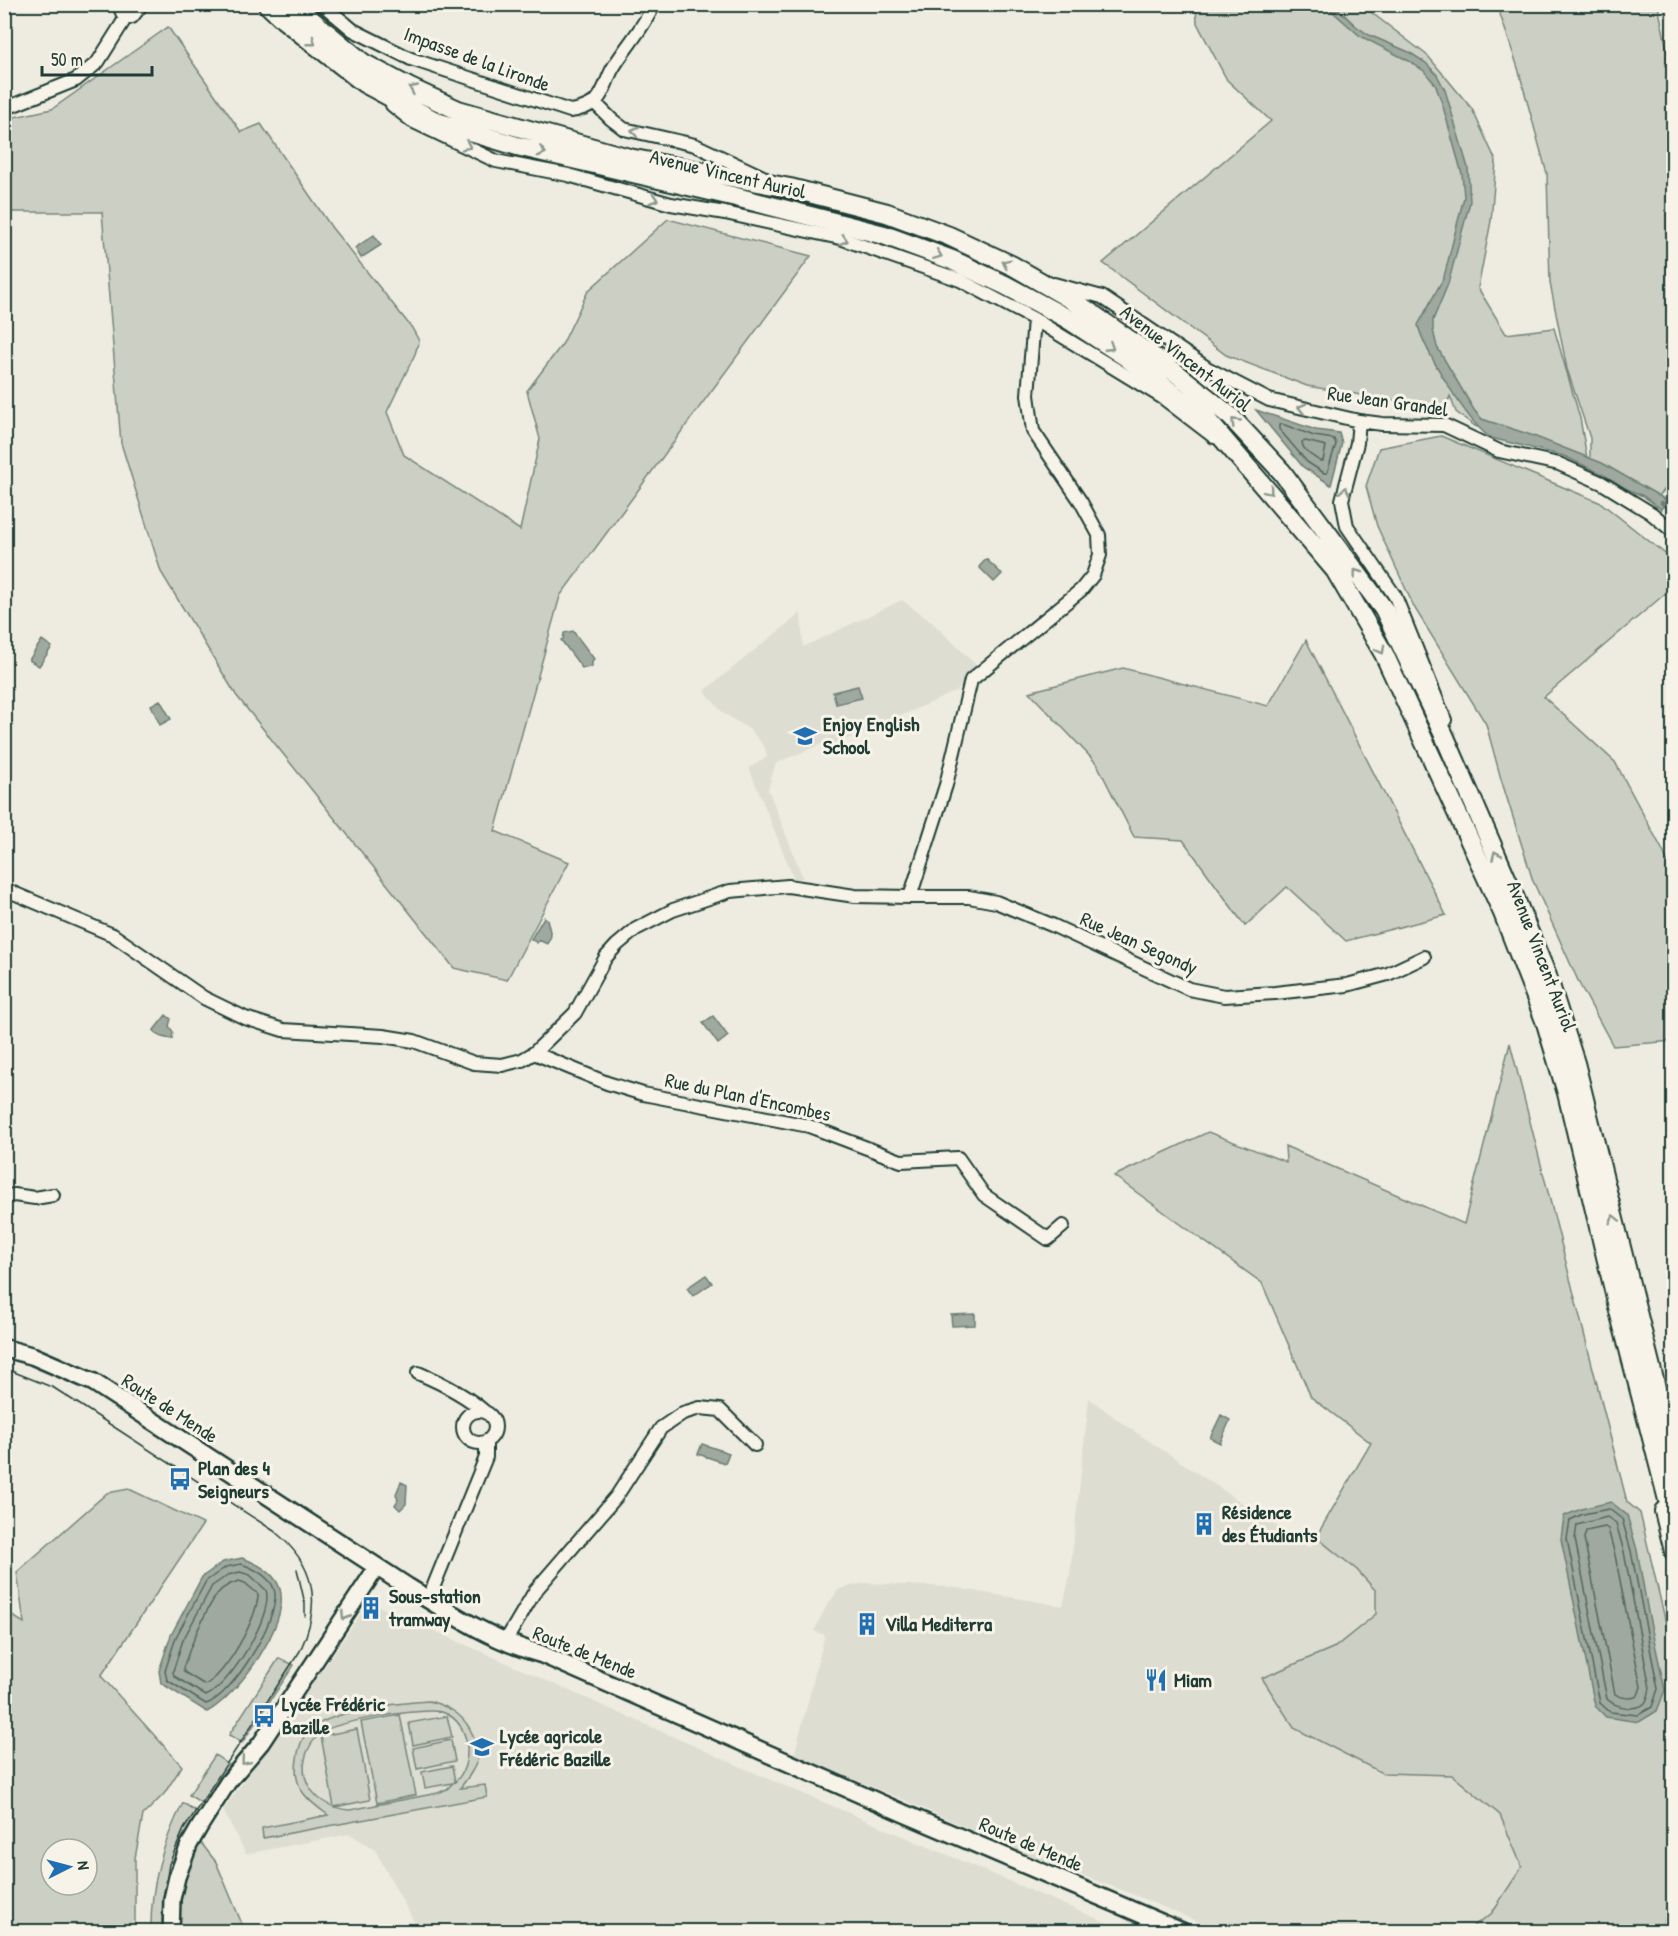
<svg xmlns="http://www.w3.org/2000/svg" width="1678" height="1936" font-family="'Patrick Hand',sans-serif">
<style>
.built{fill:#ddddd2}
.green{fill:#cccfc4;stroke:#76867c;stroke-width:1.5;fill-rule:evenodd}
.water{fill:#9fa99f;stroke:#6c7e74;stroke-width:1.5}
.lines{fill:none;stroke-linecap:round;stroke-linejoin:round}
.shore{stroke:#52685f;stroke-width:1.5}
.stream{stroke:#6c7e74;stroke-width:4.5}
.minor-casing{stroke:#1f3d34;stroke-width:16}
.tertiary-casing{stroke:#1f3d34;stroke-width:20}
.secondary-casing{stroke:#1f3d34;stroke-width:21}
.primary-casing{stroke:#1f3d34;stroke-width:22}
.minor{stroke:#f7f3e8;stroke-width:12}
.tertiary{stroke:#f7f3e8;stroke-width:15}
.secondary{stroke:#f7f3e8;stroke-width:16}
.primary{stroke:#f7f3e8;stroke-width:18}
.tram{stroke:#1f3d34;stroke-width:1.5}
.oneway{stroke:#8b988e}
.labels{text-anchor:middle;stroke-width:6;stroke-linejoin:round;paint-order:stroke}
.street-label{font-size:20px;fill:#1f3d34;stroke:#f7f3e8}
.poi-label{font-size:20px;font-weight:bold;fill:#1f3d34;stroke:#f7f3e8;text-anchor:start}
</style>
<rect width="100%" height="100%" fill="#eeece1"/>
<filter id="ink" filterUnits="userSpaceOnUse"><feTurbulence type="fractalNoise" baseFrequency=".0167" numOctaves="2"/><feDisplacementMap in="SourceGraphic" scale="12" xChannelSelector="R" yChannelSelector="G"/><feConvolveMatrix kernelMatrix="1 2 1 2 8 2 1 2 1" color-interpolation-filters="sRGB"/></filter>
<g filter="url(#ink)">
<path class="built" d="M902,600L934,624L977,666L957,691L841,742L833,747L822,744L776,763L768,789L803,878L794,879L749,768L767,757L765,748L752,731L723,713L704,691L801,613L803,647Z
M1089,1398L1122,1423L1310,1548L1316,1537L1357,1570L1376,1591V1615L1335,1647L1262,1678L1382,1773L1452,1775L1500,1815L1522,1867L1491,1914L1466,1931H1220L1127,1892L1026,1854L900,1798L794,1756L825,1635L814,1631L826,1607L839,1589L865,1583L950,1587L1063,1606L1070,1574Z
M369,1602L764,1777L1126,1931H419L375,1850L350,1834L246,1854L223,1810L290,1717Z"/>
<path class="green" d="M1196,5H1366L1372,13L1428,56L1472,109L1496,161L1491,221L1478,288L1506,334L1554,328L1580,418L1588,464L1475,426L1456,412L1450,396L1445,409L1307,386L1226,355L1103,263L1271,121L1227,80L1197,23Z
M1497,5H1658L1674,84V479L1657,498L1614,480L1590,467V438L1567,369L1550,283L1547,174L1518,68Z
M168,27L241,132L261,124L332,228L412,328L419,341L415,354L387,412L404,455L520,530L540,439L527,391L563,343L588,291L668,219L811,256L560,596L495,831L569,862L507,980L454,968L236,695L161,572L121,443L102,212H5V119L52,109Z
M1441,436L1601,503L1673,560V587L1544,697L1615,762L1663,851L1673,875V1041L1613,1046L1580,985L1533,881L1501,779L1486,724L1414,607L1377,526L1366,486L1379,448Z
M1306,640L1446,915L1346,941L1287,887L1245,926L1183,840L1134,837L1097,764L1029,692L1123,668L1268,706Z
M1510,1043L1627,1502L1640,1513L1673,1653V1931H1466L1491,1914L1522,1867L1500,1815L1452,1775L1382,1773L1294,1728L1262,1678L1335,1647L1376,1614V1591L1357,1570L1316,1537L1371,1443L1311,1397L1262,1283L1114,1176L1208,1132L1286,1162L1285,1146L1464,1224Z
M129,1489L203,1524L101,1676L182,1766L164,1794L143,1815L135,1858V1931H5V1611L24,1623L17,1572L107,1493ZM51,1849H87V1885H51Z
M279,1658L294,1665L242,1743L229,1735Z
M429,1701C451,1707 466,1716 474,1738C476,1743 479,1750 478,1756C476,1768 467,1779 460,1788L485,1785L487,1797L263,1838L262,1828L328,1815C307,1800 292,1788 297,1759C298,1750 302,1737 309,1730C333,1710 398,1703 429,1701ZM431,1711C437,1711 444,1712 449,1715C471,1728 473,1765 455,1782L452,1766L422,1772L425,1788L453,1783L447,1789L438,1793L350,1810C318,1808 295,1781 308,1750C312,1742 315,1737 322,1732C339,1721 409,1711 431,1711Z
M400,1715L416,1795L377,1803L361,1722Z
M447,1716L452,1737L413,1745L409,1723Z
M357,1729L370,1800L334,1807L321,1736Z
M451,1740L455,1761L417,1769L413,1748Z
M215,1755L229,1765L203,1804L189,1795Z
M183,1803L202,1815L167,1931L151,1932C150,1885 162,1844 183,1803Z
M198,1839L216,1862L245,1931L179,1932C175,1900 187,1868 198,1839Z"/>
<path class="water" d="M1325,5H1334L1356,26L1369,35L1409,52L1426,63L1437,75L1445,90L1468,168L1470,202L1448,284L1433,320V330L1437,347L1474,410L1482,419L1531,435L1602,463L1668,501L1661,509L1643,496L1625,488L1604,475L1564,456L1491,438C1469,425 1423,349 1418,325L1444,277L1464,197L1462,174L1442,103L1435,84L1424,71L1409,61L1360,36Z
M374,235L381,245L361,258L355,248Z
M1256,410L1316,430L1339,433L1342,443L1331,485L1303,467Z
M986,559L1002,574L994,582L979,567Z
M573,631L594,659L592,661V667L582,668L561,640L563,639L564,633Z
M42,640L52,647L39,666L29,660Z
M858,686L862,698L836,704L833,692Z
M160,700L171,719L160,725L151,705Z
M544,917L547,919L551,936L547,944L539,940L537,943L531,939Z
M166,1015L171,1019L169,1026L173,1032L172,1039C166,1038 156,1037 154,1030Z
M713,1016L728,1036L718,1044L703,1023Z
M706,1275L712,1283L693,1296L687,1288Z
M975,1314V1325L952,1326L951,1315Z
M1221,1415L1230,1420L1220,1443L1210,1438Z
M702,1444L729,1453L725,1463L698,1454Z
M401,1482L407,1485L406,1504L400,1510L395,1505L398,1500L396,1494Z
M1611,1502L1627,1515L1637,1550L1648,1612L1665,1690L1657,1711L1639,1722L1606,1717L1595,1706L1561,1539L1564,1516L1581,1509Z
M242,1558C256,1563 275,1573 280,1589C290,1624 237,1696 207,1712L161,1683L159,1671L171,1635L202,1577L223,1562Z
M1673,1808V1931H1664L1672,1854L1667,1847Z"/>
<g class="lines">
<path class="shore" d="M1282,424L1314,436L1334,439L1336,444L1327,473H1324L1307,462L1279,429V425Z
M1306,441L1326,446L1323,461H1320C1313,457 1302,450 1302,442Z
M1609,1509L1622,1519L1631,1551L1658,1689L1652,1707L1638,1715L1610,1712L1600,1703L1567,1539L1570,1520L1583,1514Z
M1607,1517L1616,1523L1624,1552L1650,1688C1649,1693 1648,1699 1645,1703C1636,1712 1615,1707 1607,1699L1575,1539L1577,1525Z
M1605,1527L1608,1529L1615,1555L1641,1687L1638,1695C1633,1700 1621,1698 1615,1694L1584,1538L1586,1531Z
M241,1564C254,1568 273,1578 275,1593C278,1621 232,1696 206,1704L167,1680L165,1671L176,1637L206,1581L226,1567Z
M240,1572L250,1575L266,1590C274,1615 229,1686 206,1696L174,1676L173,1671L183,1640L212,1586L228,1575Z
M239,1581L245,1583L258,1594C259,1616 225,1676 205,1685L184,1672L183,1668C190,1647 205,1610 218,1593C223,1587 232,1583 239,1581Z"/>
<path class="stream" d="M1662,503L1674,511"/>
<g class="minor-casing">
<path id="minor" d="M124,4L121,10L125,19
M322,4L353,30L411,59L570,111C580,110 588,107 596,101C605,92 607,78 613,68C626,46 644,28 654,4
M594,102L611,119L624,129L695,145L763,177
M392,105L412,121L496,161L568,175L671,204L725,213L840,238L960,280L1034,319L1163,398L1214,437
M4,109L76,80L98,62L125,19L132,17L142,4
M1054,284L1102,297L1207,368L1269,400L1359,421L1382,424L1444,425L1499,451L1559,464L1602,483L1651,513L1674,532
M1359,421L1357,443L1342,500L1347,526L1395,596L1445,720
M4,889L113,935L204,998L245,1018L283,1030L383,1036L414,1041L474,1063L502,1065L522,1060L534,1053L575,1013L606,957L617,945L636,929L673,910L730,891L788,886L855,896L910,897L946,785L971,680L1081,590L1093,575L1100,555L1099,535L1081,502L1033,431L1028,395L1034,319
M910,897H969L996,902L1054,926L1189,989L1224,996L1275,993L1347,985L1388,974L1424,957
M534,1053L607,1083L643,1094L809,1126L901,1161L958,1158L984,1195L1048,1239L1063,1226
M4,1197L14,1195L35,1198L53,1195
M418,1373C442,1383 466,1395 486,1413
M463 1427a16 16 0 1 1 32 0a16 16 0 1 1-32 0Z
M428,1600L486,1457V1442
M505,1642L535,1591L616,1497L661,1428L683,1413L700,1408L720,1410L755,1445"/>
</g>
<g class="tertiary-casing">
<path id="tertiary" d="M171,1932L172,1899L177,1877L189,1845L200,1826L228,1782L261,1743L377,1567"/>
</g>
<g class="secondary-casing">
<path id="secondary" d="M4,1348L33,1356L93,1382L408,1587C450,1613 493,1641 541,1654L903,1813L1183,1932"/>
</g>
<g class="primary-casing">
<path id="primary" d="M267,4L283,19L364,83L437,122L517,146L736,197L884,235L952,260L1005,285L1066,318L1126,357L1207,420L1335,570L1384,654L1503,913L1546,1023L1567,1093L1619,1311L1674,1523
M292,4L363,63L410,88L458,110L629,158L790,188L887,213L949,236L1013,266L1072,300L1175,372L1230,416L1282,472L1385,611L1444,735L1511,889L1547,976L1575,1063L1674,1460
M1664,1511L1674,1551"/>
</g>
<use href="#minor" class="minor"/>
<use href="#tertiary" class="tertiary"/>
<use href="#secondary" class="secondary"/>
<use href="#primary" class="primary"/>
<path class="tram" d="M4,1368L54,1388L274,1531C316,1565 322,1603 300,1651L184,1829L169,1864L163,1900V1932
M297,1569L305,1604V1616"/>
</g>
<defs><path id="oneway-chevron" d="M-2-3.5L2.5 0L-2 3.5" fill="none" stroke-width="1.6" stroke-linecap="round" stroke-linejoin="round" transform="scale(1.5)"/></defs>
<g class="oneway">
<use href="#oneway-chevron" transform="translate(312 42) rotate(38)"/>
<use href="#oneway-chevron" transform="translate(413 89) rotate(-155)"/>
<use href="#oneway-chevron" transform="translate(635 131) rotate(-167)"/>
<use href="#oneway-chevron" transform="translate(467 146) rotate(26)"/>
<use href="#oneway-chevron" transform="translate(542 152) rotate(14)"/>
<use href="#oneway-chevron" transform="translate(654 199) rotate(16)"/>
<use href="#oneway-chevron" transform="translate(844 240) rotate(18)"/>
<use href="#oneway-chevron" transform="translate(938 255) rotate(21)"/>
<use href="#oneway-chevron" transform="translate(1006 263) rotate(-154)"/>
<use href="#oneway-chevron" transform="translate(1110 347) rotate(33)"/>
<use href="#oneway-chevron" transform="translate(1302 408) rotate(-167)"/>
<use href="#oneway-chevron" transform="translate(1235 422) rotate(-134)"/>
<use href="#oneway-chevron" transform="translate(1269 491) rotate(50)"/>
<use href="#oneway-chevron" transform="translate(1345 491) rotate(-77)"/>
<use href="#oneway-chevron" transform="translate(1357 573) rotate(-127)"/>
<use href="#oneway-chevron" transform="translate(1381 650) rotate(61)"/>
<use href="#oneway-chevron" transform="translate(1496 855) rotate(-114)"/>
<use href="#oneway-chevron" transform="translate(1614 1219) rotate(-104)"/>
<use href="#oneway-chevron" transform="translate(345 1616) rotate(123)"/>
<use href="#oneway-chevron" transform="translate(245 1761) rotate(130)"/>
</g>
</g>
<defs>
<g id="school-bare" transform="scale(1.8)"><path d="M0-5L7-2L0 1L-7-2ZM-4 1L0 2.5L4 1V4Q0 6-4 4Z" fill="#1f6fb2" stroke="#f7f3e8" stroke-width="2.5" paint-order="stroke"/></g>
<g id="bus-bare" transform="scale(1.8)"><path d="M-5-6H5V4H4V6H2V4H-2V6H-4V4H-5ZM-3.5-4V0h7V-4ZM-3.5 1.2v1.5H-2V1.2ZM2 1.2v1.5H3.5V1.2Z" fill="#1f6fb2" stroke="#f7f3e8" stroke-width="2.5" paint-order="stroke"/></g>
<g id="building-bare" transform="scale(1.8)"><path d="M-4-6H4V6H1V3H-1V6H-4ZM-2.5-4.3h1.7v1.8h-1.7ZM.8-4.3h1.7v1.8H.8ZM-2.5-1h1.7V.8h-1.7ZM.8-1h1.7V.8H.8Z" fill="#1f6fb2" stroke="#f7f3e8" stroke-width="2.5" paint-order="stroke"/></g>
<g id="restaurant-bare" transform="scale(1.8)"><path d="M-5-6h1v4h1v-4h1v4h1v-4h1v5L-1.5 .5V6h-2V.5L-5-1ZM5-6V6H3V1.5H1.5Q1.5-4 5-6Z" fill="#1f6fb2" stroke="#f7f3e8" stroke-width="2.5" paint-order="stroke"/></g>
</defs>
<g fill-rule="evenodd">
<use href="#school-bare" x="805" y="736"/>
<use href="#bus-bare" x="180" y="1479"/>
<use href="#building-bare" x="1204" y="1524"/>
<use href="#building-bare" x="371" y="1608"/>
<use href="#building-bare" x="867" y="1624"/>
<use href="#restaurant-bare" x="1156" y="1680"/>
<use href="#bus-bare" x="264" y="1716"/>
<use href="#school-bare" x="482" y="1747"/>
</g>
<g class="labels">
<g class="street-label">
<text transform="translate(477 59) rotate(20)" y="7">Impasse de la Lironde</text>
<text transform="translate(728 174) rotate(13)" y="7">Avenue Vincent Auriol</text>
<text transform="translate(1186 358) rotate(38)" y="7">Avenue Vincent Auriol</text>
<text transform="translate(1388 401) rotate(8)" y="7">Rue Jean Grandel</text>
<text transform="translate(1139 943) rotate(24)" y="7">Rue Jean Segondy</text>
<text transform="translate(1542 956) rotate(69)" y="7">Avenue Vincent Auriol</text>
<text transform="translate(748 1097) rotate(12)" y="7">Rue du Plan d'Encombes</text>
<text transform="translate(170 1408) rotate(33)" y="7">Route de Mende</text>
<text transform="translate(585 1652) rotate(22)" y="7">Route de Mende</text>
<text transform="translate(1031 1844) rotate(23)" y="7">Route de Mende</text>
</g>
<g class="poi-label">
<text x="823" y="731">Enjoy English<tspan x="823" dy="23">School</tspan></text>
<text x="198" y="1475">Plan des 4<tspan x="198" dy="23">Seigneurs</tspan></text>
<text x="1222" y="1519">Résidence<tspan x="1222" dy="23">des Étudiants</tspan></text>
<text x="389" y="1603">Sous-station<tspan x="389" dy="23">tramway</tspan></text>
<text x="885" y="1631">Villa Mediterra</text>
<text x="1174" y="1687">Miam</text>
<text x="282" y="1711">Lycée Frédéric<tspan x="282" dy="23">Bazille</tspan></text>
<text x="500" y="1743">Lycée agricole<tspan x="500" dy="23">Frédéric Bazille</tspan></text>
</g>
</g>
<rect width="1678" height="1936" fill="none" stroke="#f7f3e8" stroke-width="24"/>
<rect x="12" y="12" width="1654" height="1912" fill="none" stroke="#1f3d34" stroke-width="2" filter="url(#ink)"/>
<g transform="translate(69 1867) rotate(84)"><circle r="28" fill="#f7f3e8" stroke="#a1aaa0" stroke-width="1.5"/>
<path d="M0-4.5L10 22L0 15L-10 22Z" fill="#1f6fb2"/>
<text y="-9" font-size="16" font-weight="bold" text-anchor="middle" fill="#1f3d34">N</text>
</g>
<path d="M42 66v9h110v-9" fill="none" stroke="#1f3d34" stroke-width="3"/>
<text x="51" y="66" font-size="18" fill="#1f3d34" stroke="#f7f3e8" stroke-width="4.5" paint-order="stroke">50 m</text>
</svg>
